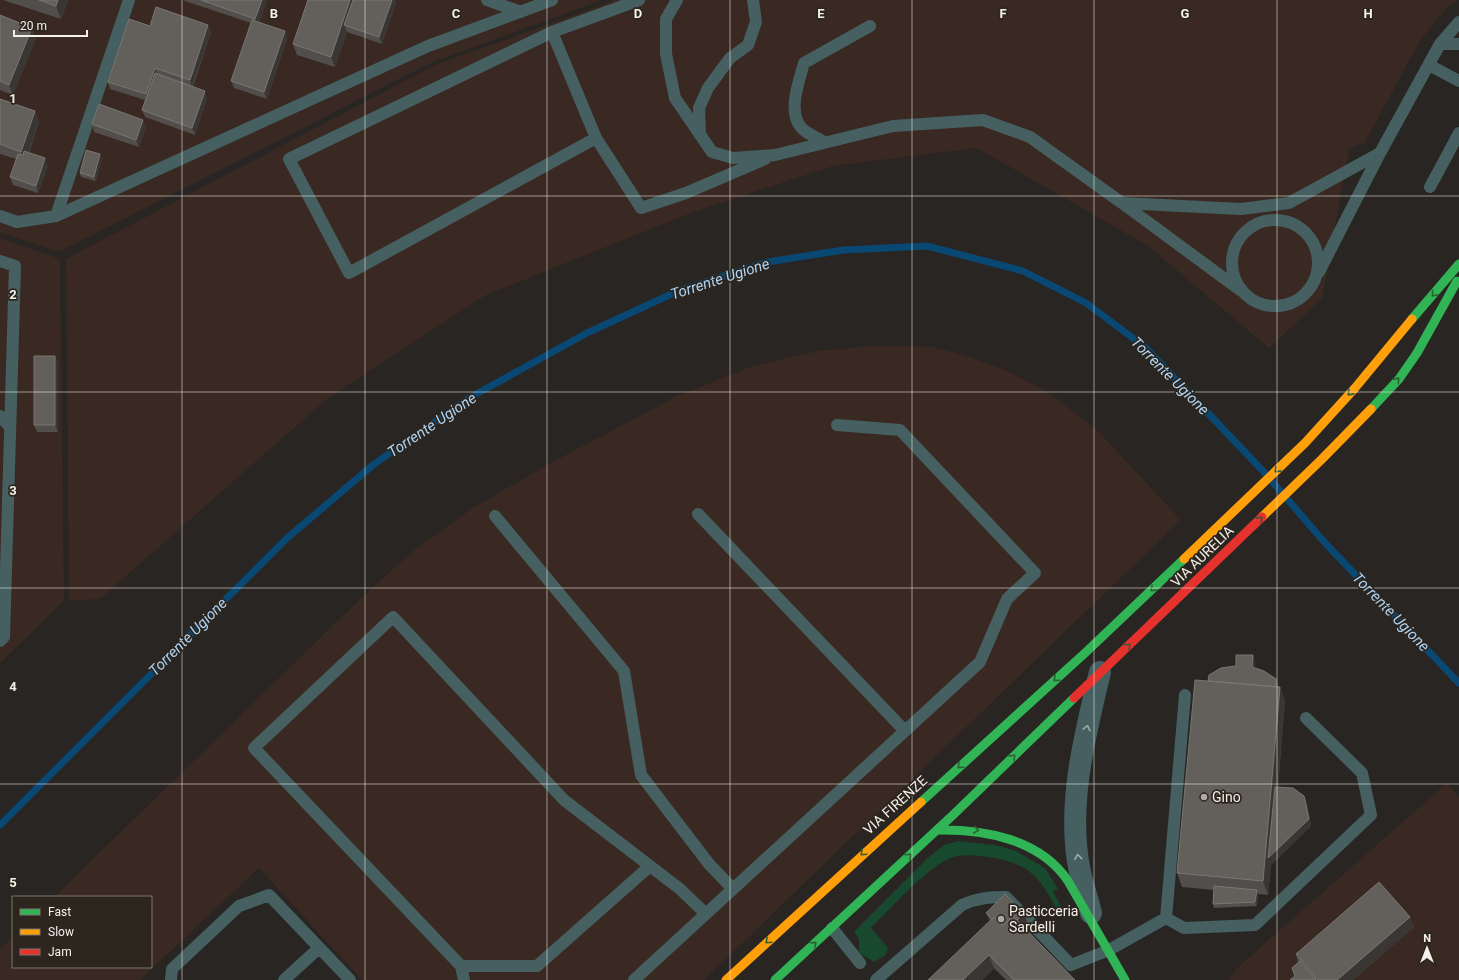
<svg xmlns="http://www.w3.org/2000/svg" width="1459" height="980" font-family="Roboto,sans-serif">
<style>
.industrial{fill:#392922}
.green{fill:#18482e}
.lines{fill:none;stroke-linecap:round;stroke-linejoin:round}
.stream{stroke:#0a4874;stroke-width:7}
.lane{stroke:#466062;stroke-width:12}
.street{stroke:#466062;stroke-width:22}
.fast{stroke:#30b455;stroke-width:9}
.slow{stroke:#ff9f0a;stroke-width:9}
.jam{stroke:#e5322d;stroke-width:9}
.wall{fill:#514e4b}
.shaded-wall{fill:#393633}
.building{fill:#63605c;stroke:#7a7673}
.oneway{stroke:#2e5f34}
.oneway2{stroke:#9ea8a6}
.grid{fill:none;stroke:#f5f0eb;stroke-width:1;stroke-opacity:0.55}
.poi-dot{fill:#ada9a5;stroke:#2c261e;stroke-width:1.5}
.labels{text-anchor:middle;stroke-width:3.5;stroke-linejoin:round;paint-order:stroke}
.street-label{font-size:14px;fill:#f5f0eb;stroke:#2c261e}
.poi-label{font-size:14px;fill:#f5f0eb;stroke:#2c261e;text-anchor:start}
.water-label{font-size:15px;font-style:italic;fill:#afd4f7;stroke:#2c261e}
.grid-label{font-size:13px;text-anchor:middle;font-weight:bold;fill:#f5f0eb;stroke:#2c261e;stroke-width:3.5;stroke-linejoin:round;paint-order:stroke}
</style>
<rect width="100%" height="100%" fill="#282522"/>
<path class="industrial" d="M0,0H602L433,62L59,252L0,232Z
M615,0H1459L1446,9L1421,39L1365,142L1349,149L1322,299L1269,348L1148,246L977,148L833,166L691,213L484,296L327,399L100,599L69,601L66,259L435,65Z
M0,238L60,259L64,601L0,663Z
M871,346L934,347L973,358L1005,370L1049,393L1098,431L1181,520L704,980H362L259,868L140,980H0V949L13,937V967H151V897H54L363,596L413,551L474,507L547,465L677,396L745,369L782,359L819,351Z
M1447,783L1459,797V980H1229L1238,967Z"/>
<path class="green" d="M958,841L995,845L1016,851L1045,868L1058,889L1053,891L1067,918L1061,917C1042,883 1035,865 994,858C981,856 964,853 951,858C926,868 891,908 871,928L888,948L886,955L874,962L859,953V939L854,932L930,856L944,845Z"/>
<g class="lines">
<path class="stream" d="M0,825L286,539L373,465L469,398L587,333L678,291L767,262L844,250L927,246L1023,271L1086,303L1145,347L1263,471L1326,544L1459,683"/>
<path class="lane" d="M487,0L521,12
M677,0L666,19V54L675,98L712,152L733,158L775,155L893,126L983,120L1030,137L1122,203L1241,209L1289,203L1380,153L1440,44L1459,22
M552,32L596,138L349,273L289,159L552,32L639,0
M1440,44H1459
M1429,65L1459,81
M700,135L699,108L708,88L730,58L748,45L756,22L753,0
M596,138L641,208L686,193L765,159
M824,142C818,138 810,135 805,131C785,116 799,82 804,63L870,26
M1430,187L1459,133
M1122,203L1240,290
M0,216L17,222L56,216L428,46L552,0
M56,216L129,0
M1232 263a43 43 0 1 1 86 0a43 43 0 1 1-86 0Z
M0,261L15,266L4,637L0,641
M1319,272L1380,153
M0,416L10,427
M698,514L905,731
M495,516L624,671L641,775L709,864L733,889
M650,866L537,966H461L254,748L393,617L564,800L680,889L706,914
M1166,918L1184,928L1255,925L1371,815L1362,773L1306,718
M832,928L860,963
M461,966L464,980
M171,980L172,969L239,906L269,895L350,980
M284,980L319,948
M634,980L980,662L1007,599L1035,573L900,430L837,425
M876,980L962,905C977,898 990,897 1006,897L1071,965L1109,950L1166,918L1185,695"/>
<path class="street" d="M1091,913C1088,900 1083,886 1080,872C1066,807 1085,735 1100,672"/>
<path class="fast" d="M1412,319L1459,264
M1371,409L1399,379L1417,353L1457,281
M921,802L1085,653L1184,559
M937,830C984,829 1040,839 1068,881L1125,980
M775,980L953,815L1074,698"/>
<path class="slow" d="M1262,517L1322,459L1371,409
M1184,559L1305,443L1355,388L1412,319
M726,980L921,802"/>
<path class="jam" d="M1074,698L1262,517"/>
</g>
<path class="wall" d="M3,0H68L61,19Z
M182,0H267L259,23L285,31L287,39L267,99L234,88L231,81L251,23Z
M308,0H395L396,3L382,44L347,32L335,67L297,55L293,44Z
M0,15L36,38L13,95L0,90Z
M208,25L211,32L193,87L207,98L195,135L145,117L142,110L145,100L110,89L108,82L150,26Z
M0,99L35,111L39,122L29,153L48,166L38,193L13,185L10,177L16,159L0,154Z
M92,124L146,127L139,147L94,132Z
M102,158L96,181L81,177L80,173Z
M55,356L58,363V432H37L34,425Z
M1253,655L1255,662V668L1276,679L1279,687L1285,701L1278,787L1304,796L1307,803L1311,826L1271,865L1268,895L1258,894L1257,906L1214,908L1213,904L1214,890L1182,887L1177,873L1208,681L1236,666Z
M986,913L1027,921L1022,925L1075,980H1006L994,968L982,980L990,921Z
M1410,917L1414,927L1353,980H1290L1295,976L1298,962L1296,954Z"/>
<path class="shaded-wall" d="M58,0H68L61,19L56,6Z
M262,0H267L258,26L255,19Z
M350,0H357L344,25L347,32L335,67L331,57Z
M392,0H395L396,3L382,44L379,37Z
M208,25L211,32L192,87L190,80Z
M32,28L36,38L13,95L9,85Z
M285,31L287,39L267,99L264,92Z
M155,68L157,75L149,101L146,94Z
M205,91L207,98L195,135L192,128Z
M35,111L39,122L25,162L21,152Z
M143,120L146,127L139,147L136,140Z
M100,154L102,158L96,181L94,177Z
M45,158L48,166L38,193L36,186Z
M55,356L58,363V432L55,425Z
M1253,655L1255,662V674L1252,667Z
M1276,679L1279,686L1278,701L1276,693Z
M1280,687L1285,701L1272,854L1304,796L1307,803L1311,826L1271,865L1268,895L1263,881Z
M1257,890L1258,894L1257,906L1255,902Z
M1024,914L1027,921L1008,939L1005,932Z
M1410,917L1414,927L1353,980H1337Z
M989,955L994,968L982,980H963Z"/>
<path class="building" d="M39,0H58L56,6Z
M201,0H262L255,19Z
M308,0H350L331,57L293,44Z
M353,0H392L379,37L344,25Z
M156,7L208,25L190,80L155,68L146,94L108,82L129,19L150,26Z
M0,15L32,28L9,85L0,81Z
M252,20L285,31L264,92L231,81Z
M155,73L205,91L192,128L142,110Z
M0,99L35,111L21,152L0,144Z
M99,104L143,120L136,140L92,124Z
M86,150L100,154L94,177L80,173Z
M24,151L45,158L36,186L10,177L18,154L23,155Z
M34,356H55V425H34Z
M1236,655H1253L1252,667L1264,671L1276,679V687L1208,681L1209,675L1221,668L1236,666Z
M1195,680L1280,687L1263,881L1177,873Z
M1275,787L1293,788L1304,796L1309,819L1268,858Z
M1379,882L1410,917L1337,980H1318L1296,954Z
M1214,886L1257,890L1255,902L1213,904Z
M1005,894L1024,914L1017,920L1013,916L1003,926L994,917L992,919L986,913Z
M1013,916L1075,980H1014L989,955L963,980H928L994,917L1003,926Z
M1300,961L1316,980H1290L1295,976L1292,968Z"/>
<defs><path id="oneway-chevron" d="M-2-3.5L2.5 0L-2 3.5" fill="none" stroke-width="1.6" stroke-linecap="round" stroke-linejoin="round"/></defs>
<g class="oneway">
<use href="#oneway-chevron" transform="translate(1434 294) rotate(130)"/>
<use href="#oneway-chevron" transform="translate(1397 380) rotate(-49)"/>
<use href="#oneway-chevron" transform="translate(1350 393) rotate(132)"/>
<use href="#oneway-chevron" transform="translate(1277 470) rotate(136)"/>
<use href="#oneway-chevron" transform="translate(1260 519) rotate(-44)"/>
<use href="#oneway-chevron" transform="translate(1153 589) rotate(136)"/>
<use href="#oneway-chevron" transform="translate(1128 646) rotate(-43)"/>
<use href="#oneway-chevron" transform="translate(1056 679) rotate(138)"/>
<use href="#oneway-chevron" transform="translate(1013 757) rotate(-44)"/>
<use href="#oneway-chevron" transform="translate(960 766) rotate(138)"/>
<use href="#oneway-chevron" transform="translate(976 830) rotate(9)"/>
<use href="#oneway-chevron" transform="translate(863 853) rotate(137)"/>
<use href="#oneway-chevron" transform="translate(909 856) rotate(-43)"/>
<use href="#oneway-chevron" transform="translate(768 941) rotate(137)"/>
<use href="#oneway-chevron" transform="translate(814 944) rotate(-42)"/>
</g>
<g class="oneway2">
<use href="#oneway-chevron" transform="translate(1087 728) rotate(-77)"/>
<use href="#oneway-chevron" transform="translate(1078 857) rotate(-96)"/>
</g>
<path class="grid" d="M182,0V980M365,0V980M547,0V980M730,0V980M912,0V980M1094,0V980M1277,0V980M0,196H1459M0,392H1459M0,588H1459M0,784H1459"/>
<g class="poi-dot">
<circle cx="1204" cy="797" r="4"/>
<circle cx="1001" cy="919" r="4"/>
</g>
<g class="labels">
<g class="street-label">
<text transform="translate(1202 556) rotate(-44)" y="5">VIA AURELIA</text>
<text transform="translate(895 805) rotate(-42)" y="5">VIA FIRENZE</text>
</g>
<g class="poi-label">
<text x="1212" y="802">Gino</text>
<text x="1009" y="916">Pasticceria<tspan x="1009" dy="16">Sardelli</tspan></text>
</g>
<g class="water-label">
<text transform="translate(720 279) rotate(-18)" y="5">Torrente Ugione</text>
<text transform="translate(1170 376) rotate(45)" y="5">Torrente Ugione</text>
<text transform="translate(432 425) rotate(-34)" y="5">Torrente Ugione</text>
<text transform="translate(1391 612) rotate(46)" y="5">Torrente Ugione</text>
<text transform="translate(188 637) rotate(-45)" y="5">Torrente Ugione</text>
</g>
</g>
<g class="grid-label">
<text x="274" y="18">B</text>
<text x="456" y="18">C</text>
<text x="638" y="18">D</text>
<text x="821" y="18">E</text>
<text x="1003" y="18">F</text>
<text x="1185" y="18">G</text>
<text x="1368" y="18">H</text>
<text x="13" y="103">1</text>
<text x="13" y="299">2</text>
<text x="13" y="495">3</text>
<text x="13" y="691">4</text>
<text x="13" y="887">5</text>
</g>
<rect x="12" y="896" width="140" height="72" fill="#2c261e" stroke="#7c7770"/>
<rect x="20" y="909" width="20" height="6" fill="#30b455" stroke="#7c7770"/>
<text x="48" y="916" font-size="12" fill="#f5f0eb">Fast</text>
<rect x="20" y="929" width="20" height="6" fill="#ff9f0a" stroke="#7c7770"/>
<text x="48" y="936" font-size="12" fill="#f5f0eb">Slow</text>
<rect x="20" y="949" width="20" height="6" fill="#e5322d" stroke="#7c7770"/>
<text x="48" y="956" font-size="12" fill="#f5f0eb">Jam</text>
<g transform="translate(1427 948)" stroke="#2c261e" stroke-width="3" paint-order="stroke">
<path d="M0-3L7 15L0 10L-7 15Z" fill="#f5f0eb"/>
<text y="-6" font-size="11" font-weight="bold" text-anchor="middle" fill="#f5f0eb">N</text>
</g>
<path d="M14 30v6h73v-6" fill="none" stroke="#f5f0eb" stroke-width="2"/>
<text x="20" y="30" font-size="12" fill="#f5f0eb" stroke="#2c261e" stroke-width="3" paint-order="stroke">20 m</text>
</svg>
